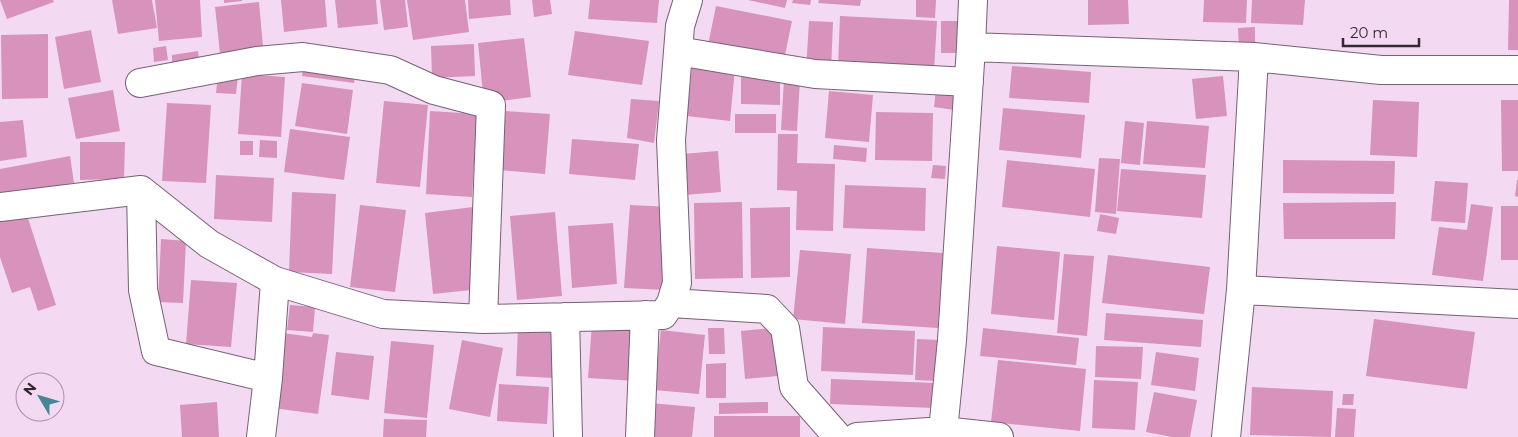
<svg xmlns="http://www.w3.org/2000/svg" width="1518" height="437" font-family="Montserrat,sans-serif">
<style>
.building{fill:#d793bb}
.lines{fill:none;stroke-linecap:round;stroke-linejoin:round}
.minor-casing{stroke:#766175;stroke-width:30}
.minor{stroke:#fff;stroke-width:28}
</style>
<rect width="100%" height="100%" fill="#f3daf2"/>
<path class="building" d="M0,0H53L54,2L7,19Z
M112,0H152L157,28L118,34Z
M155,0H200L202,37L159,41Z
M224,0H242V1L224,3Z
M281,0H325L327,27L284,32Z
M335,0H376L378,24L338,28Z
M380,0H405L408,27L384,30Z
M407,0H465L469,32L413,40Z
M468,0H510L511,15L469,19Z
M532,0H550L552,14L534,17Z
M590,0H659L657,23L588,19Z
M748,0H787L785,8Z
M793,0H811L810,5L792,3Z
M819,0H861L860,6L818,3Z
M916,0H936L935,18L916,17Z
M1088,0H1128L1129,24L1088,25Z
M1204,0H1247L1246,23L1203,22Z
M1252,0H1305L1303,25L1251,23Z
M1509,0H1518V50H1508Z
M259,2L263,47L220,53L215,7Z
M716,6L792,21L784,60L708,45Z
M840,16L937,21L934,70L838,66Z
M809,21L833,22L831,71L806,70Z
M941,21H965V53H941Z
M1255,27V48H1239L1238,28Z
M91,30L101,82L64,89L55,37Z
M575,31L649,41L642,85L568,75Z
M48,34V98L2,99L1,35Z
M524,38L531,97L484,103L478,43Z
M474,44L475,76L432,78L431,46Z
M166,46L168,60L154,62L153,48Z
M198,51L199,59L172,62V55Z
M304,61L356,68L354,83L302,76Z
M692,66L735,69L730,121L687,116Z
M1012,66L1091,72L1089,103L1009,98Z
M741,70H780V105L741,104Z
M242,74L285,77L281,137L238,134Z
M218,75L238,76L236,94L216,93Z
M1223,76L1227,116L1196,119L1192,79Z
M784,79L800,80L797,131L781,130Z
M302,83L353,90L347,134L295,126Z
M936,89L956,92L954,110L934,107Z
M113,90L120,131L76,139L68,98Z
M829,91L873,95L869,142L825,138Z
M631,99L659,101L654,143L627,138Z
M1373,100L1419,102L1417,157L1370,155Z
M1501,100H1518V171H1502Z
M384,101L428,105L420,187L376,183Z
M167,103L211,105L206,183L162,181Z
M1003,108L1085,115L1081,158L999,150Z
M430,111L477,114L472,197L426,194Z
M506,111L550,114L545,174L500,170Z
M876,112L933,113L932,161L875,160Z
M735,114H776V133H735Z
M23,120L27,157L0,161V122Z
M1125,121L1144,123L1140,165L1121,163Z
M1147,121L1209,126L1205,168L1143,164Z
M290,129L350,137L344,180L284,172Z
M778,134H798L797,163L835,164L833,231L796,230L797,191L777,190Z
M572,139L639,144L635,180L569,174Z
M260,140L277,141V158L259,157Z
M240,141H253V155H240Z
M80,142H125L124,179L80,180Z
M834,145L867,148L866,162L833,159Z
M718,151L721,192L685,195L682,154Z
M70,156L74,183L0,196V169Z
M1099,158L1120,159L1116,214L1095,212Z
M1007,160L1095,169L1090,217L1002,207Z
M1283,160L1395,161L1394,194L1283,193Z
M933,165L946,166L945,179L931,178Z
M1121,169L1206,175L1202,218L1117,211Z
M216,175L274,178L272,222L214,219Z
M1517,180H1518V197L1515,196Z
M1435,181L1468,183L1465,223L1431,221Z
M845,185L926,188L925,231L843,228Z
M292,192L336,194L332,274L289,272Z
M742,202L743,278L695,279L694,203Z
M1396,202L1395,239H1284L1283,203Z
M1471,204L1493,207L1483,281L1432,275L1439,227L1467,230Z
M360,205L406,210L395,292L350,287Z
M630,205L672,207L667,290L624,288Z
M1501,206H1518V260H1501Z
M473,207L481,289L433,294L425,213Z
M790,207V277L751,278L750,208Z
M25,209L56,305L38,311L30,287L12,293L0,257V217Z
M555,212L562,296L517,300L510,216Z
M1100,214L1119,218L1116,234L1097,231Z
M613,223L617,284L572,288L568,226Z
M161,239L186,241L183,303L158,302Z
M997,246L1060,252L1054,320L991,314Z
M867,248L943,253L938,328L862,323Z
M800,250L851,254L845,324L793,319Z
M1064,254L1094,256L1087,336L1057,333Z
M1108,255L1210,267L1204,314L1102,303Z
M191,280L237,283L231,347L186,344Z
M290,305L315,307L313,332L287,330Z
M1106,313L1203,320L1201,347L1104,340Z
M1374,319L1475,332L1467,389L1366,376Z
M592,323L640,326L636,381L588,378Z
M783,327L787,375L745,379L741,331Z
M823,327L915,331L913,375L821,371Z
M518,328L557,330L554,378L516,376Z
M708,328H724L725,354H709Z
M983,328L1079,338L1076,365L980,356Z
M661,330L705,335L699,394L654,390Z
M283,333L312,337L313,333L329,335L318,414L273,408Z
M917,339L940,340L937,381L915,380Z
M462,340L503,348L490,417L449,409Z
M391,341L434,345L427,418L384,413Z
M1096,346L1143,347L1141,379L1095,377Z
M336,352L374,356L369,400L331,395Z
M1156,352L1199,358L1195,391L1151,385Z
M998,360L1086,369L1080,431L991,422Z
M726,363V398H706V364Z
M831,379L935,383L934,408L830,404Z
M1094,380L1138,382L1135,430L1092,428Z
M499,384L549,387L547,424L497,421Z
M1252,387L1333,391L1331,437L1250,435Z
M1154,392L1197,400L1190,437H1172L1146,432Z
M1343,394H1354L1353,405H1342Z
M217,402L219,437H182L180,405Z
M768,402V413L719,414V403Z
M650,403L695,407L692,437H646Z
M1337,408L1356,409L1354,437H1335Z
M714,416H800V437H714Z
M384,419L427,420L426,437H383Z"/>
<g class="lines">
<g class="minor-casing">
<path id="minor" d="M971,47L1254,57L1381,70H1518
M678,51L815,74L969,82
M140,83L257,61L303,57L390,70L434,90L491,105L483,319
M141,190L143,290L156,351L268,378L261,437
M0,207L141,190L209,244L275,281L383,314L483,319L663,315L671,303L677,283L671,140L680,26L688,0
M1241,290L1518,304
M671,303L767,309L785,328L794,387L838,437
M565,317L568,437
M268,378L275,281
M943,431L999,437
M640,437L645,315
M857,437L943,431L952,340L971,47L973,0
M1226,437L1241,290L1254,57"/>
</g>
<use href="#minor" class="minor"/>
</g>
<g transform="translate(40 397) rotate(308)"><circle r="24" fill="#f3daf2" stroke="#a593a5"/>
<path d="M0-4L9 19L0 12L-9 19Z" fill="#438696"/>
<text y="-8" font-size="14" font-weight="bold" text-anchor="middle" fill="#312831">N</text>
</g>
<path d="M1343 38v8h76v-8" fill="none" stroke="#312831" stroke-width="2.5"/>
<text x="1350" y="38" font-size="15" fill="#312831" stroke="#f3daf2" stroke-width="4" paint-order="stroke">20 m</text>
</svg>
